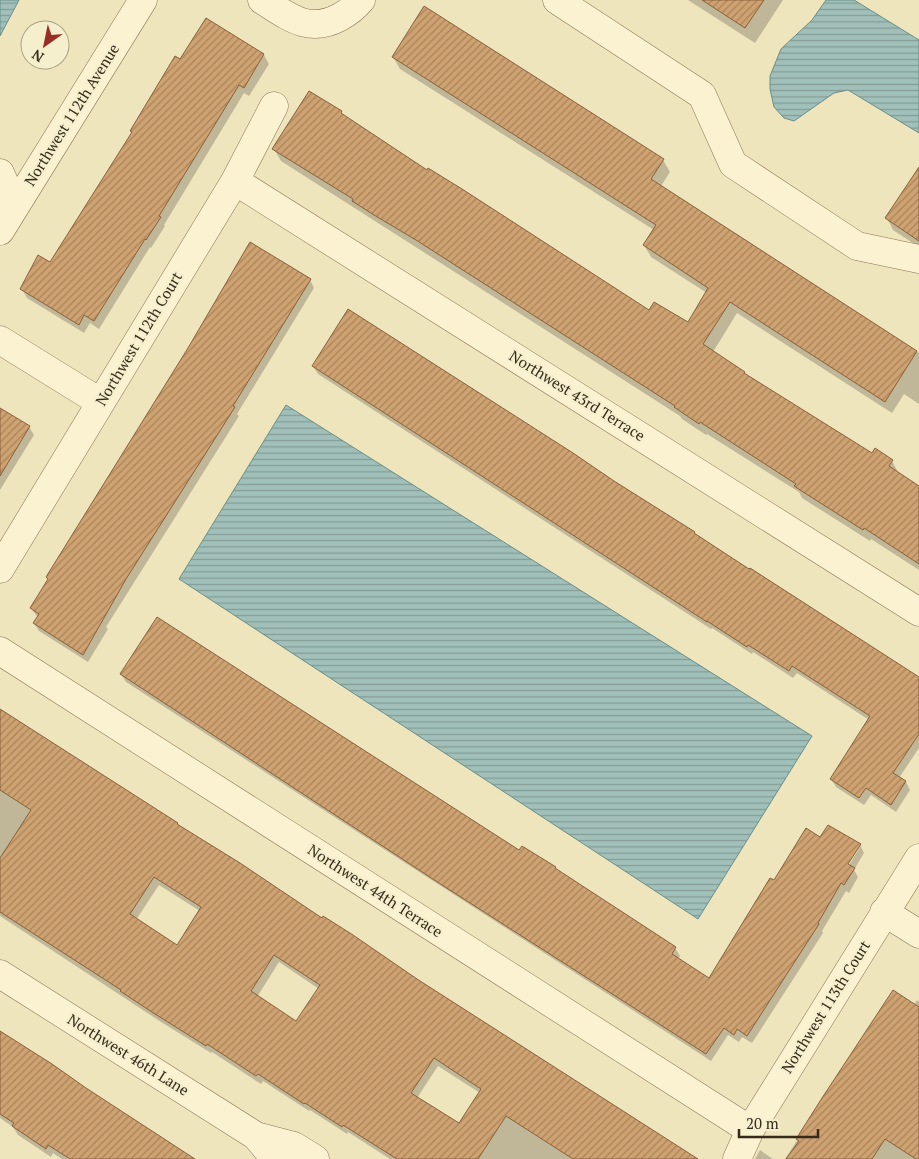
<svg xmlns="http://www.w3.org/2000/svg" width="919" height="1159" font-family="'PT Serif',serif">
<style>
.water{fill:url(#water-rules);stroke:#688e89}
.shadow{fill:#0003;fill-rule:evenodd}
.building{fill:url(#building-hatch);stroke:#88613b;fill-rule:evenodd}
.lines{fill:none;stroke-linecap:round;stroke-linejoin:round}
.minor-casing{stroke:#887556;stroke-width:29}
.minor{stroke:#faf2d1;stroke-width:28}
.labels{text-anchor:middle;stroke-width:4.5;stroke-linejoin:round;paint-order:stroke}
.street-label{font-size:15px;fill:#362b1b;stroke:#f6efcd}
</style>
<defs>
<pattern id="water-rules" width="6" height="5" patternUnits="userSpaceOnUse" patternTransform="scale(1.25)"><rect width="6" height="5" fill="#a1c0ba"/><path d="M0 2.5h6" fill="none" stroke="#849c96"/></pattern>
<pattern id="building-hatch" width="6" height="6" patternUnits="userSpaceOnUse" patternTransform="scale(1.25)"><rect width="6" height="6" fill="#cfa271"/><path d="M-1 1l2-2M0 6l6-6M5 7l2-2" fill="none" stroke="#a9845c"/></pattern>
</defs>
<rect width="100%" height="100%" fill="#efe5bd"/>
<path class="water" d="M0,0H19L0,36Z
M826,0H854L919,40V133L848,90L834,93L794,121L784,118L774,107L770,89V76L781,49L812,20Z
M286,405L812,736L698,919L179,579Z"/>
<path class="shadow" d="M688,0H783L755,43Z
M206,20L264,55L269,64L249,96L244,93L164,225L165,226L151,248L150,247L99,329L90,323L84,333L27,298L22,289L50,264Z
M393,57L663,160L670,172L661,186L919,353V404L904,394L892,413L737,313L713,352L746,375L872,455L892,461L899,474L919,487V570L871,539L870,541L802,498L799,492L707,434L706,435L682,419L680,416L281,161L274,149L341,112L343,115L428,171L649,312L688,323L707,293L651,257L644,245L654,230L400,69Z
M919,173V247L893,230L887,218Z
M310,280L314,288L237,414L239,416L106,627L108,629L88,662L39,631L34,623L38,618L31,608Z
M313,366L696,536L919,678V748L899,778L906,782L910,790L896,812L871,795L864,805L836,787L831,779L869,720L797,673L793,678L753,652L752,654L712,628L711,629L318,374Z
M0,409L29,427L34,435L0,490Z
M121,674L520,852L675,948L680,956L678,959L709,979L775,882L821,839L860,845L864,853L854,870L858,877L849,893L846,891L822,931L823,933L752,1043L742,1037L739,1042L728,1035L711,1061L126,682ZM857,847H860L846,870L844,869Z
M0,710L179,827L692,1159H390L348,1132L347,1134L310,1110L309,1111L263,1081L261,1084L212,1052L211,1053L161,1022L0,916ZM159,885L200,911L177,947L136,920ZM279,962L319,989L297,1022L257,997ZM438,1066L480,1093L459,1125L417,1098Z
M893,992L914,1005L917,1000L919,1002V1159H785Z
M0,1033L193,1159H62L53,1153L51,1157L18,1135L13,1127L0,1118Z
M760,1150L773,1159H755Z"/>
<path class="building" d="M702,0H764L745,28Z
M424,6L664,159L651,179L917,351L885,402L730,302L703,344L745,372L744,373L872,453L875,448L893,460L889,466L919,486V564L864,528L863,530L811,497L794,486L796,484L700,422L699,424L674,407L675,406L416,240L374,215L352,201L353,199L272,149L309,91L342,111L341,113L427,170L428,168L462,189L649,310L654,302L688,322L708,288L643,245L656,225L392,57Z
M206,18L264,54L244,88L239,85L159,216L161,217L146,240L145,239L94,321L84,315L79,325L20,289L38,255L50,262L132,132L130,131L175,56L180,59Z
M919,167V241L885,218Z
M250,242L311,279L233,406L235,407L126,579L83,655L33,623L39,614L30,608L48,579L46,577L188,348Z
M348,309L573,453L614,481L695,532L694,533L749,569L750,568L919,677V734L893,773L906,781L891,805L866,788L859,798L830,779L870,716L792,666L789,671L748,645L747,647L707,621V622L312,366Z
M0,408L30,426L0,476Z
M157,617L519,850L522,846L556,867L555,868L676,947L672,954L709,978L770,878L774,880L806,828L820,837L828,825L861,844L848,864L855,868L844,885L841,883L818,923L819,924L747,1036L737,1029L734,1035L724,1028L706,1054L442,885L120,674Z
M0,709L178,823L177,824L240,863L322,918L323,916L353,935L417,979L698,1159H573L506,1116L478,1159H397L343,1125L342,1127L305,1103L304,1104L258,1074L256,1076L207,1044L206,1046L155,1014L120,991L121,990L0,912V858L31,810L0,790ZM154,877L201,907L177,945L130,914ZM274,955L320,985L296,1021L251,991ZM434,1058L481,1089L459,1123L411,1093Z
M893,990L919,1007V1159H916L885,1139L872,1159H786L799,1141L796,1139L822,1098Z
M0,1031L52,1064L86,1088L195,1159H70L48,1145L46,1149L12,1126L14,1123L0,1114Z"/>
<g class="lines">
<g class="minor-casing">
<path id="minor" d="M262,0C289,17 309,34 340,17C349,12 355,7 361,0
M557,0L702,95L733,164L857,246L919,259
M0,173L15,206H1
M235,181L919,612
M0,231L143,0
M0,340L100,402
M0,569L235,181L274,106
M0,651L750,1130
M884,912L919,934
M0,974L256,1136L275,1159
M256,1136L294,1146L315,1159
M737,1159L750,1130L919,858"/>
</g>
<use href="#minor" class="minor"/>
</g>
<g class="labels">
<g class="street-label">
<text transform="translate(72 115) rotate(-58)" y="5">Northwest 112th Avenue</text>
<text transform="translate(139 339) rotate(-59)" y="5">Northwest 112th Court</text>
<text transform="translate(577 396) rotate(32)" y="5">Northwest 43rd Terrace</text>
<text transform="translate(375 891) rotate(33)" y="5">Northwest 44th Terrace</text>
<text transform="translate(826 1007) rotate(-58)" y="5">Northwest 113th Court</text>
<text transform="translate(128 1055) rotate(32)" y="5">Northwest 46th Lane</text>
</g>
</g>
<g transform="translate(45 45) rotate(213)"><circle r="24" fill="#f6efcd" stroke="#a9a186"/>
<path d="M0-4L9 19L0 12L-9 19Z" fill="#992f24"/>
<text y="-8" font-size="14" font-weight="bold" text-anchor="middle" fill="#362b1b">N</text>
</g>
<path d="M739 1129v8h79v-8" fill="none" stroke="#362b1b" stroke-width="2.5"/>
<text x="746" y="1129" font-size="15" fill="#362b1b" stroke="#f6efcd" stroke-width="4" paint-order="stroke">20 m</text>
</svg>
